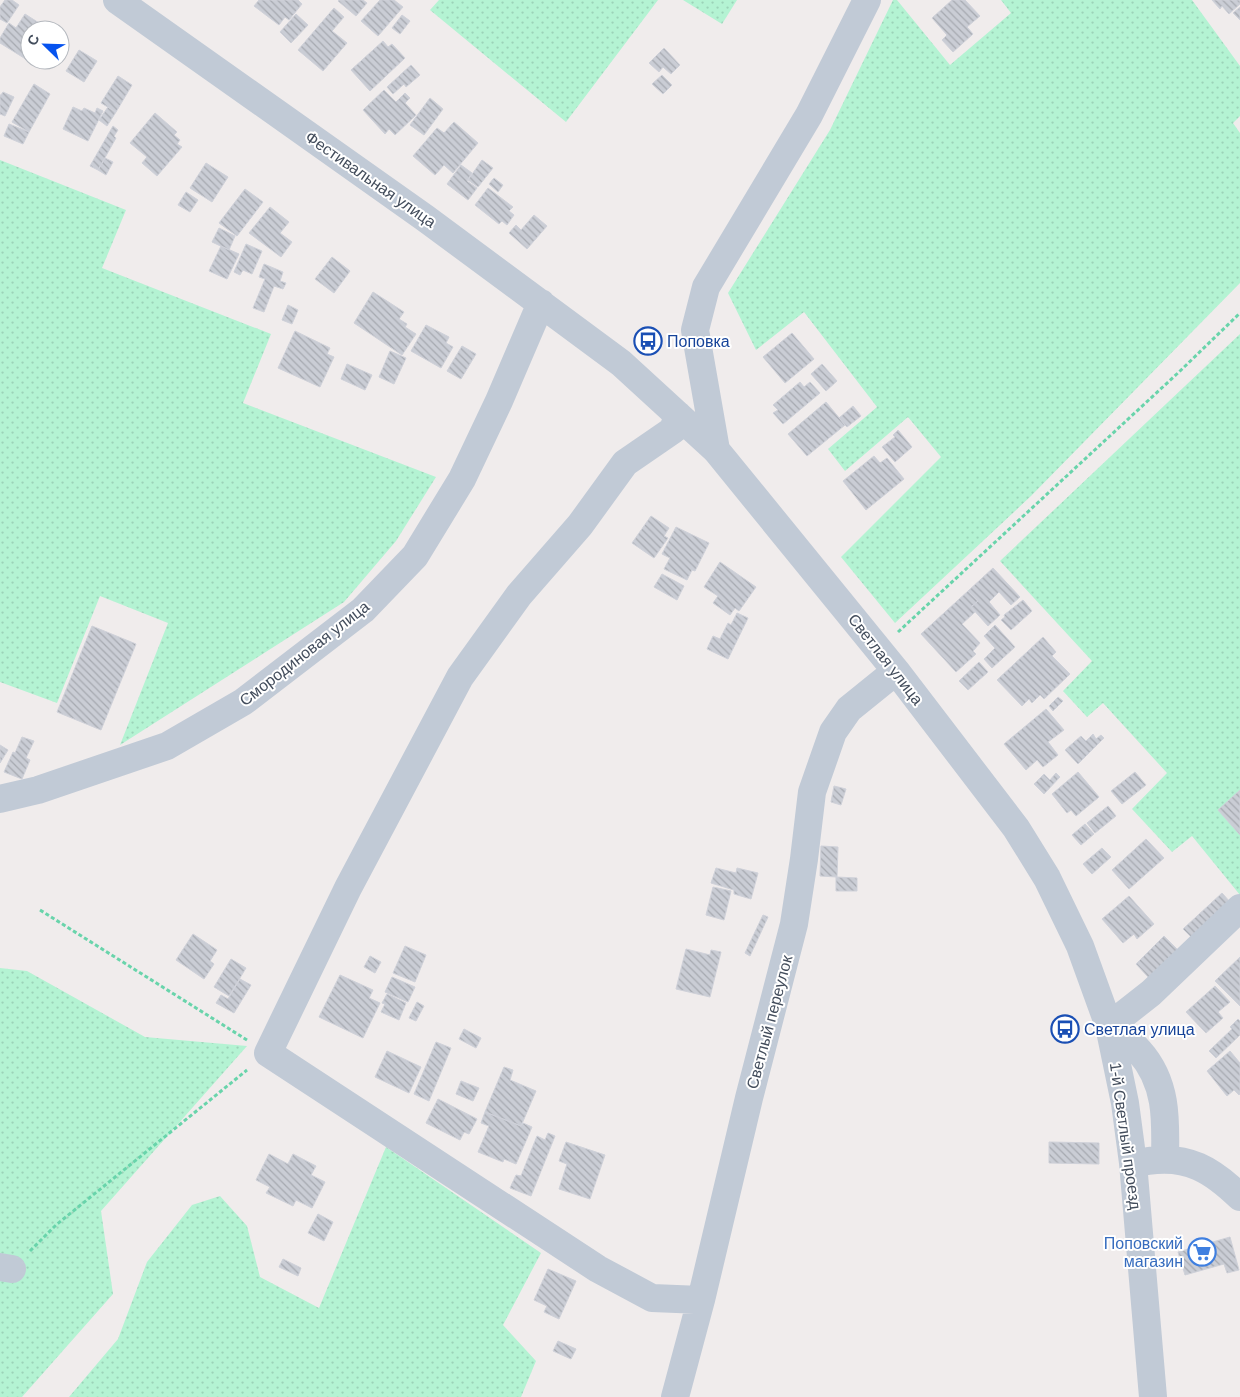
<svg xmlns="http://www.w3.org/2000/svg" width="1240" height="1397" font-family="Arial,sans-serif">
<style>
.grass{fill:url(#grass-dots)}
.building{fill:url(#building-back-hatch);stroke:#cfd1d9}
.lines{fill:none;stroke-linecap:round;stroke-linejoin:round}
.path{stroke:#69d4ab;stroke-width:3;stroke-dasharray:4 2.5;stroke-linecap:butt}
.minor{stroke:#c1cad6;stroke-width:28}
.labels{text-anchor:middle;stroke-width:4;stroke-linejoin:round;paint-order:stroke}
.street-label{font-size:16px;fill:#434d5c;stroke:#fff}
.transit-label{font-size:16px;fill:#164399;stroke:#fff;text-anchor:start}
.shop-label{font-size:16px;fill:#366cbe;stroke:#fff;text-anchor:end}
</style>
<defs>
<pattern id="grass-dots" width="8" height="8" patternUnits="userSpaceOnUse" patternTransform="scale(1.25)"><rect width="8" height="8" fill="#b4f3d3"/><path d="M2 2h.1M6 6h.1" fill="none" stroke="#9cd2b8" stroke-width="1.8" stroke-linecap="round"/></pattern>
<pattern id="building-back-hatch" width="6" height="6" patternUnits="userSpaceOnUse" patternTransform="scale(1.25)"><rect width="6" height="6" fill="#cacdd5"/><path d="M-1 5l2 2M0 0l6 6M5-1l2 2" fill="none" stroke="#a6a9b0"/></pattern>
</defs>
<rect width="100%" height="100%" fill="#f0ecec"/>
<path class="grass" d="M439,0H658L566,122L430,10Z
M683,0H737L722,24Z
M893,0H897L950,65L1011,13L1001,0H1192L1240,66V116L1233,123L1240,133V283L1031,496L895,623L841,557L941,457L908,417L845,471L828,449L877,407L804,312L756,350L728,293L830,130Z
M0,160L126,210L102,268L271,334L243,403L436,477L396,541L344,602L120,745L168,623L100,596L57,703L0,682Z
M1240,334V895L1192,836L1172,852L1132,809L1167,773L1103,703L1087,717L1063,691L1092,661L1000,561Z
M0,968L27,971L145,1037L247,1046L101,1211L113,1294L22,1397H0Z
M386,1147L541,1253L503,1325L536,1361L521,1397H69L118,1339L147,1262L192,1205L220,1196L247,1226L260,1277L319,1308Z"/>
<path class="building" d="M5,0H12L19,5L7,23L0,19V7Z
M259,0H298L302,4L289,20L285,17L279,25L254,6Z
M339,0H363L367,3L356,16L338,1Z
M380,0H394L403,7L378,36L361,21Z
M952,0H965L980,16L967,27L973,34L953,52L942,40L947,35L932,18Z
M1212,0H1240V4L1229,14L1222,6L1220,9Z
M1240,7V20L1233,13Z
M334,8L344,17L332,31L347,43L323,71L298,50Z
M25,14L50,30H30V60H46L40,68L0,43V38L9,23L16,28Z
M296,14L308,25L291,43L280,32Z
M402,15L410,21L400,34L392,28Z
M383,41L388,47L392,44L405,58L370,91L351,70Z
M664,48L680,65L671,74L663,67L659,72L649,63Z
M79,50L97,61L84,82L66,71Z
M411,65L420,75L406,87L404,84L393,94L387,87Z
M662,75L672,85L663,94L652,84Z
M118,76L132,85L116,112L101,103Z
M34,84L50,94L29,132L12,122Z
M384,90L396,102L405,93L410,98L405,103L416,115L395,135L389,129L385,134L363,110Z
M3,92L14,97L5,116L0,114V95H1Z
M430,98L443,109L424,135L410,125Z
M73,107L82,111L84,108L95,113L97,108L103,111L88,141L63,129Z
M108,107L116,112L107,126L99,120Z
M155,113L177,132L174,135L180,140L177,144L182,147L157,176L142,163L147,157L130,143Z
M454,122L478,143L453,173L444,165L435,175L413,156L437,128L444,133Z
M9,124L29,132L23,144L4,136Z
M113,126L118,130L114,136L116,138L98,170L90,166Z
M105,158L113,162L106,175L98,170Z
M482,160L493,168L478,187L468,180Z
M206,163L228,177L212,202L190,188Z
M461,165L472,173L467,181L477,188L468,200L447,184Z
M494,178L503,185L498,192L489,184Z
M488,188L513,207L509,211L514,215L507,225L502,221L499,224L475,205Z
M245,189L263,202L237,236L219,223Z
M186,192L198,200L190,212L178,205Z
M270,207L289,222L280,233L292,242L281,257L249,233Z
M534,215L547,226L527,249L509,233L516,225L521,230Z
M219,228L235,236L229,250L212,242Z
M246,244L262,251L252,274L243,270L240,275L234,272Z
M221,246L239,254L227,279L209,271Z
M332,257L350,271L334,293L315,279Z
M264,264L283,272L280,281L286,283L283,289L274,286L264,312L253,308L265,279L259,277Z
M373,292L404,312L399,319L407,324L405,327L416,334L402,355L354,323Z
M288,305L298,310L292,324L282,320Z
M426,325L449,337L446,343L453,347L441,368L411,351Z
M295,331L330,348L327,354L334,357L320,387L278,368Z
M792,333L814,359L785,383L763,357Z
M462,346L476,354L461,379L447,371Z
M390,351L406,358L394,384L379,377Z
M347,364L372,375L365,390L341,379Z
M822,364L837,381L826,391L811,374Z
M800,382L804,387L810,382L820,393L783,424L773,413L778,410L773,405Z
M826,402L845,425L807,456L788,434Z
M853,406L861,416L847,427L839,418Z
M898,430L912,447L895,462L882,447L895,437L893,435Z
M874,456L880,463L887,458L904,479L866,510L843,481Z
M651,516L669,528L664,536L668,538L654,558L632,543Z
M676,527L709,543L695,571L692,570L687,580L664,569L670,558L662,554Z
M720,562L756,587L739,611L735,608L730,615L713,603L718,596L704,587Z
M993,568L1020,597L1011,605L999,592L989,602L1000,615L988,626L971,607L978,601L968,591Z
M662,574L684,586L677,600L654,587Z
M968,591L978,601L971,607L975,612L962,624L980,643L973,651L976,654L956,672L921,634Z
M1023,600L1032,611L1011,630L1001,620L1005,617L1004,615Z
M737,613L748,618L728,659L707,649L713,636L720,639L728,623L731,625Z
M995,625L1015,647L992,668L984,659L995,648L984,636Z
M92,626L136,644L101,730L57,712Z
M1043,637L1056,652L1052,656L1070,674L1044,699L1040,695L1032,703L1029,699L1022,706L997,680Z
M979,662L988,672L968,690L959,681Z
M1058,697L1063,701L1053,711L1049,706Z
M1046,709L1064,730L1048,742L1058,755L1043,767L1037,760L1026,770L1004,744Z
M1093,734L1096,739L1101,735L1104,738L1078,764L1065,750L1081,736L1086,741Z
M22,737L34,741L26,758L30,760L22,779L4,772L13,752L15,753Z
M0,745L8,750L0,763Z
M1078,772L1099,797L1076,816L1071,810L1067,813L1052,794Z
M1135,772L1146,785L1122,804L1111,791Z
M1056,773L1060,777L1044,794L1034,784L1044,774L1050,780Z
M834,786L846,789L841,805L831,802Z
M1240,790V835L1218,810Z
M1108,806L1116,816L1095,833L1087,823Z
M1085,824L1094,834L1081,845L1072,835Z
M1146,839L1164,858L1129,889L1112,870Z
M821,846L838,847L837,877L820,876Z
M1102,848L1111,857L1092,874L1083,864Z
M716,868L736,873L737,868L758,873L751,899L734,894V890L711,883Z
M836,877L857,878V891H836Z
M713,887L731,891L724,920L706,915Z
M1222,893L1230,902L1192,938L1183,929Z
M1129,896L1154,924L1137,939L1134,934L1123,943L1102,919Z
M763,915L768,917L750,956L745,953Z
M193,934L217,950L210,961L214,964L204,979L176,960Z
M1164,936L1179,951L1150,979L1136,964Z
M405,946L426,955L415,982L393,973Z
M686,949L710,955L711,950L721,952L710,997L676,989Z
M370,956L381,962L375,973L364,967Z
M1240,957V1006L1215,981Z
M231,959L246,968L229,996L214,987Z
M340,975L373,990L369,998L380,1003L363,1038L319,1017Z
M392,977L415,987L408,1002L385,992Z
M240,979L251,985L234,1013L216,1003L221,995L228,999Z
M1215,986L1230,1002L1218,1012L1223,1018L1206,1033L1186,1012Z
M387,994L406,1003L399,1020L381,1012L385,1004L382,1003Z
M417,1002L424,1006L416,1021L409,1018Z
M1238,1019L1240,1021V1035L1216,1058L1209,1051L1232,1029L1230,1027Z
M464,1029L481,1038L476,1048L459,1039Z
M436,1042L451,1048L429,1101L414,1094Z
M387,1051L421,1067L409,1093L375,1077Z
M1230,1051L1240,1063V1094L1239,1095L1234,1090L1227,1096L1207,1071Z
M504,1067L513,1070L510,1080L536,1091L521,1126L485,1112Z
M461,1081L479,1088L473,1101L456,1094Z
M438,1099L477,1119L469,1134L464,1132L460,1140L426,1123Z
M485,1112L521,1126L523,1123L532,1127L516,1164L504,1159L503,1162L478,1152L489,1126L481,1123Z
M548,1133L555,1136L531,1196L510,1188L516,1175L521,1176L537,1136L545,1140Z
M566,1142L605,1155L590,1199L559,1189L567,1164L559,1161Z
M1049,1142L1099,1143V1164L1049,1163Z
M269,1154L288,1164L293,1154L316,1166L311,1175L325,1182L312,1208L296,1200L293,1206L266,1193L270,1187L256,1180Z
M318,1214L333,1222L324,1241L308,1233Z
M1230,1237L1239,1270L1227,1273L1224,1264L1185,1275L1178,1252Z
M283,1259L301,1268L298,1276L279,1267Z
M548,1269L576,1281L559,1319L544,1312L547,1306L534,1300Z
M558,1341L576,1349L571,1359L553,1351Z"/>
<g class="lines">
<path class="path" d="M898,632L1179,372L1240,313
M40,910L247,1040
M30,1251L56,1225L247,1070"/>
<path class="minor" d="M117,0L425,218L621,363L716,450L896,671L1016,828L1047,878L1080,946L1109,1026L1125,1103L1133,1163L1153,1397
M678,415L673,430L625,463L580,525L519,595L460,677L348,888L268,1053L598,1269L652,1298L701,1300
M716,450L695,330L706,287L809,115L867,0
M0,799L38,790L167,746L243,702L363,610L415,556L462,479L499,401L541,303
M1109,1026L1151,993L1240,908
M1109,1026C1119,1034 1131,1041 1139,1051C1167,1082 1166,1119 1165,1158
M1148,1161C1188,1155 1212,1170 1240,1197
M0,1267L12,1269
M675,1397L701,1300L749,1098L794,924L804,859L812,792L833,732L849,709L896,671"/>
</g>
<defs>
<g id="bus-ring" transform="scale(1.4375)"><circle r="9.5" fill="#fff" stroke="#1a4fb4" stroke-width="1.5"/><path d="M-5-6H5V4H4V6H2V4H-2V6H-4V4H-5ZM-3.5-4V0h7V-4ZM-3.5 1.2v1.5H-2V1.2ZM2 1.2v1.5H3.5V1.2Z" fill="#1a4fb4"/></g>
<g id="supermarket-ring" transform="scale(1.4375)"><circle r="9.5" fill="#fff" stroke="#3f7fe0" stroke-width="1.5"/><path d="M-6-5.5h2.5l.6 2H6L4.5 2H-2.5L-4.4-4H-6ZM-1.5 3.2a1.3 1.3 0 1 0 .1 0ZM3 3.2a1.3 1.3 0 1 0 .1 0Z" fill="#3f7fe0"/></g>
</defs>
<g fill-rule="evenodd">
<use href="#bus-ring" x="648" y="341"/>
<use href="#bus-ring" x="1065" y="1029"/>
<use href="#supermarket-ring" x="1202" y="1252"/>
</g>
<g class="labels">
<g class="street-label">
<text transform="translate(371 179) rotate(35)" y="6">Фестивальная улица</text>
<text transform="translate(304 653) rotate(-38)" y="6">Смородиновая улица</text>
<text transform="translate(886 659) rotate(52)" y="6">Светлая улица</text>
<text transform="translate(769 1022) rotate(-75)" y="6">Светлый переулок</text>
<text transform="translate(1126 1136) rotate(82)" y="6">1-й Светлый проезд</text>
</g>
<g class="transit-label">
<text x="667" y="347">Поповка</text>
<text x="1084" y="1035">Светлая улица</text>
</g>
<g class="shop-label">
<text x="1183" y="1249">Поповский<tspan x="1183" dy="18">магазин</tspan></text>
</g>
</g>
<g transform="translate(45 45) rotate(293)"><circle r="24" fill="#ffffff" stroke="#b4b8be"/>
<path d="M0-4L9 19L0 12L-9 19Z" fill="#0653ef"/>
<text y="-8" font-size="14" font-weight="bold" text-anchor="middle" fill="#434d5c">С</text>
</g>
</svg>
